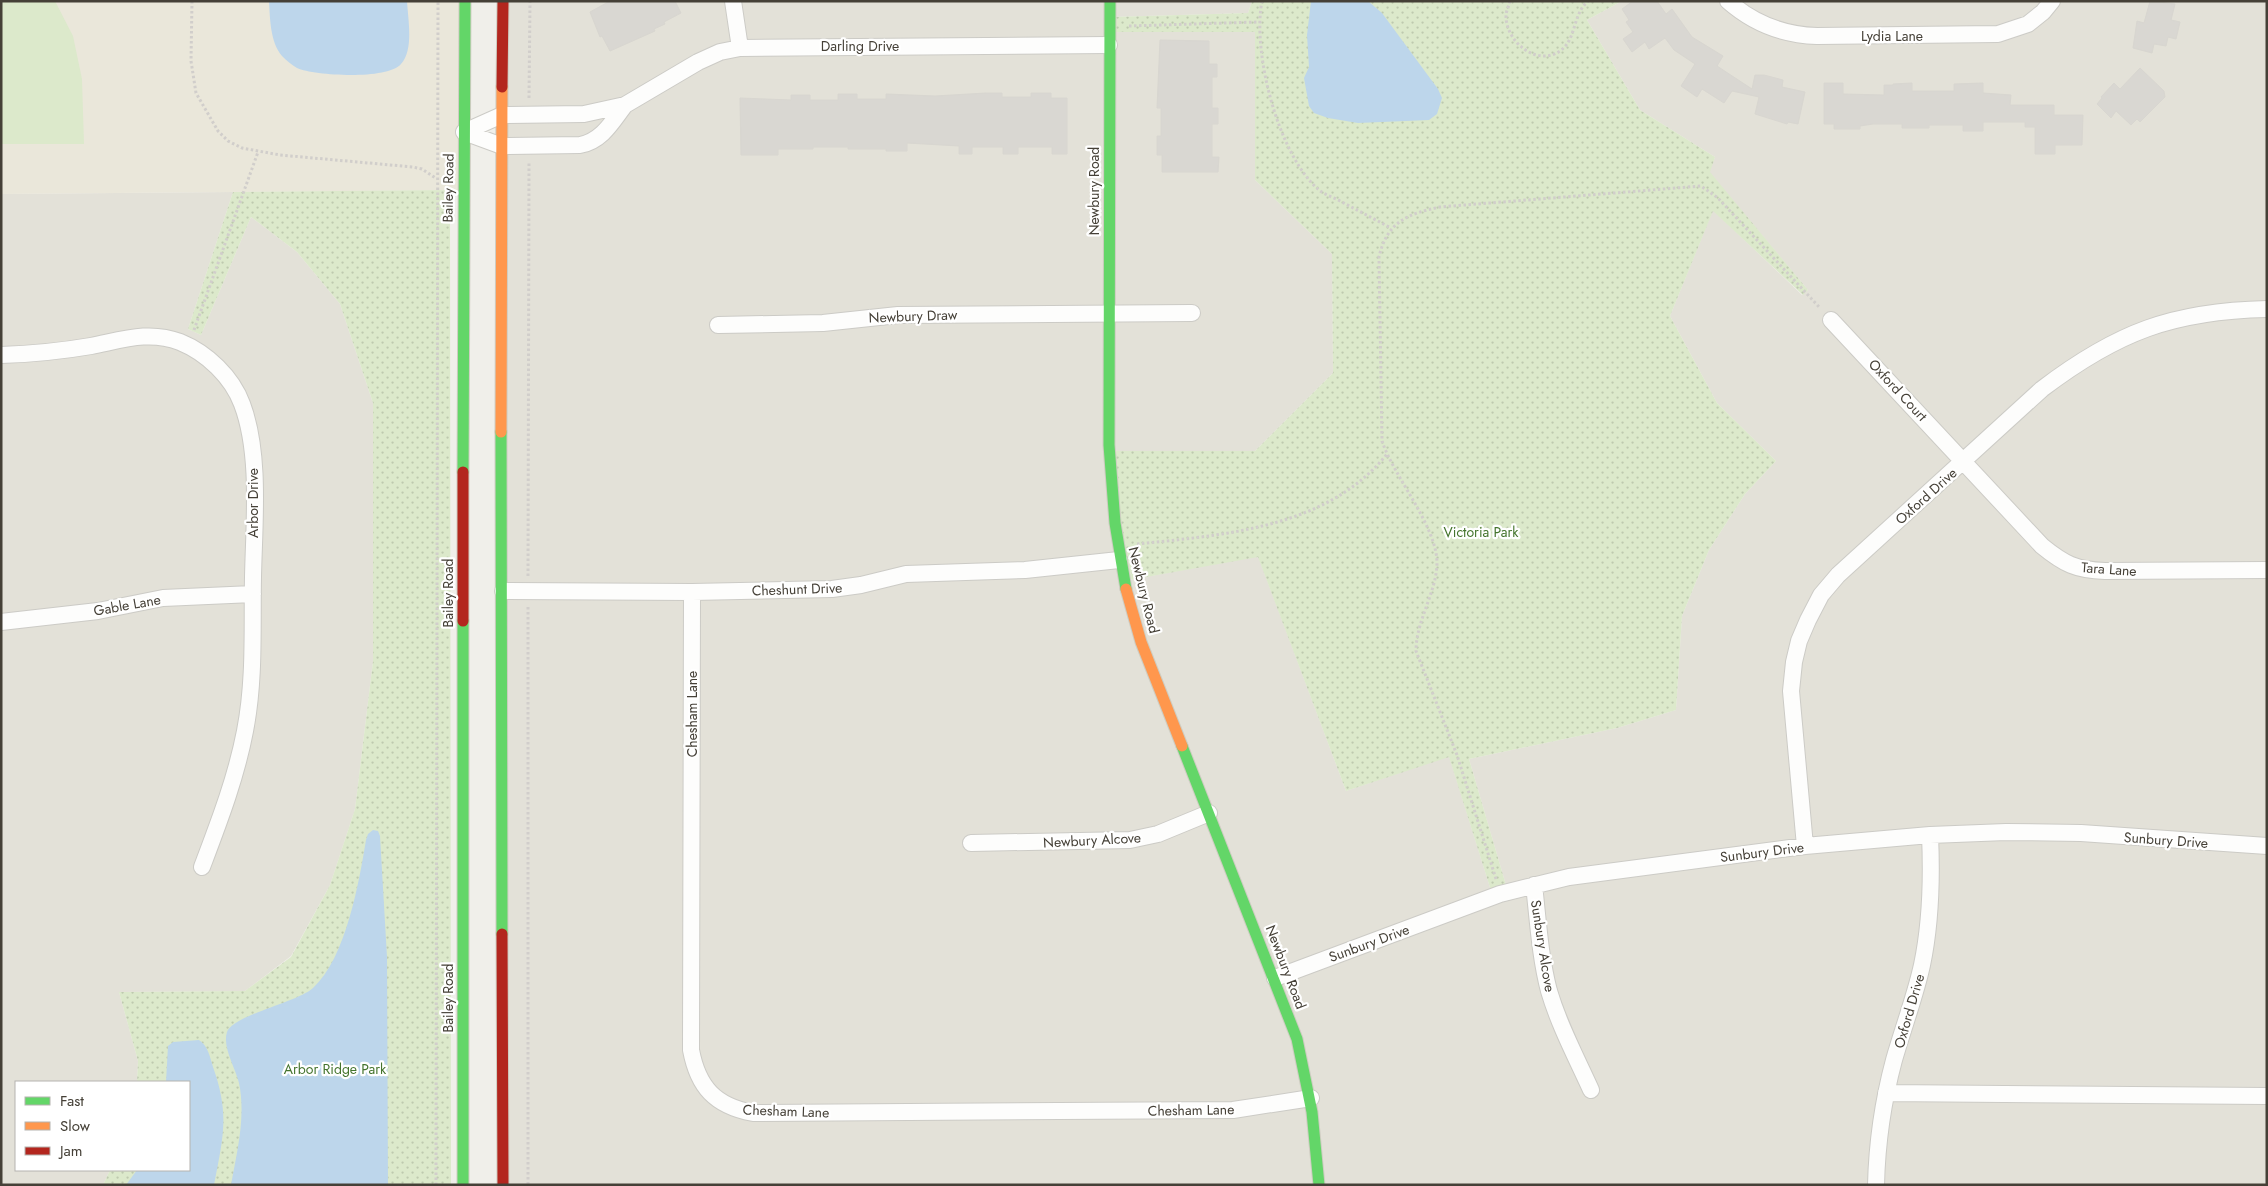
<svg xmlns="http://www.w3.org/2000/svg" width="2268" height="1186" font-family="Jost,sans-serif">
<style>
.residential{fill:#e3e1d8}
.education{fill:#eae7da}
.park{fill:url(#park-dots)}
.pitch{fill:#dce9cb}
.water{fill:#bdd6eb}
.building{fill:#d9d7d2;stroke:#d8d6d0}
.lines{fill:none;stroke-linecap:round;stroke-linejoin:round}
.street-casing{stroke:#cccbc6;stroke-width:18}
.fast-casing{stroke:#ceccc1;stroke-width:13}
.slow-casing{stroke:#ceccc1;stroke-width:13}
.jam-casing{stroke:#ceccc1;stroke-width:13}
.path{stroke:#d1cecb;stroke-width:3;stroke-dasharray:2.5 2.5;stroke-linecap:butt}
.street{stroke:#fdfdfc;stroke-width:16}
.fast{stroke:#63d668;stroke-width:11}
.slow{stroke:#ff974d;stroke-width:11}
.jam{stroke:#b3261e;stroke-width:11}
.labels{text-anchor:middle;stroke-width:4.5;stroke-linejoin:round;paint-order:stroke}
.street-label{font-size:14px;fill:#454037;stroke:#fff}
.park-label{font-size:14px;fill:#44742d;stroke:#fff}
</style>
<defs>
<pattern id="park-dots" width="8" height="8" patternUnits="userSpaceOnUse" patternTransform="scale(1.25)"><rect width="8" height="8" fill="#dce9cb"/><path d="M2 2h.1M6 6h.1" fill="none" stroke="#bec9af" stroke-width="1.8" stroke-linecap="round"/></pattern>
</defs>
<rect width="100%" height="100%" fill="#f0efea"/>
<path class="residential" d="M503,1H1252L1248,13L1110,17V32H1255V180L1332,254L1333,373L1255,451L1110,452L1124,581L1258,556L1346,791L1449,756L1493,897L1508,892L1469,759L1617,728L1676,710L1682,616L1709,550L1745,494L1776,461L1717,403L1670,316L1713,210L1802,295L1808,290L1709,172L1715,157L1640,110L1587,20L1622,1H2267V1185H503Z
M233,192L188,329L201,335L251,217L297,252L340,304L373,403V661L355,809L330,885L291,956L245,991L119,992L138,1061L137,1082H16V1170H110L103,1185H1V194Z"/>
<path class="education" d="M1,1H465L463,190L1,194Z"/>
<path class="park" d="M1252,1H1622L1587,20L1640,110L1715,157L1710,172L1808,290L1803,295L1713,211L1670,316L1717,403L1776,461L1745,494L1709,550L1682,616L1676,710L1617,728L1469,759L1508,892L1493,897L1449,757L1346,791L1258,557L1124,581L1110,451H1255L1333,373L1332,254L1255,180V32H1109L1110,17L1248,13Z
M450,190L451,1185H103L110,1170H189V1082H137L138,1061L119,992L245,991L291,957L330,885L355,809L373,661V403L340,304L297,252L251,217L201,335L188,329L233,192Z"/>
<path class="pitch" d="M1,1H55L73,36L82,79L84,144H1Z"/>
<path class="water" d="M269,1H407C408,19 414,50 401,64C388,80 315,76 297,68C292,65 286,60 282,56C270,42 270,18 269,1Z
M1311,1H1368L1382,13L1438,89L1442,98L1437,114L1429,120L1358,123L1328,118L1314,113L1309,106L1304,78L1309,67L1307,35Z
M373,830L378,831L380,836L387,957L388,1185H231C237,1152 246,1117 239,1083C236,1069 222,1047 227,1032C233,1015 296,1003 313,988C346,958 359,882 366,840L368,834Z
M199,1040C208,1046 210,1057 213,1067C230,1115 223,1137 214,1185H126L137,1170H189V1082H166L168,1046L173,1042Z"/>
<path class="building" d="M610,1H675L681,13L664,22L665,24L654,29L655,31L610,51L602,36L600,37L590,12Z
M1633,1H1657L1666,14L1672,9L1692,37L1723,56L1717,66L1752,89L1755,75H1764L1783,80L1782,87L1805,92L1798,124L1788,122L1787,124L1755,114L1759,97L1732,91L1724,103L1702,89L1697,97L1681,86L1695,64L1674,50L1665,38L1649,49L1645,42L1632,52L1623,39L1633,32L1626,22L1629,20L1622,9Z
M2150,1L2175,4L2171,20L2180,22L2176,39L2168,37L2166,46L2154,44L2152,53L2133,48L2137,21L2144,23Z
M1160,40L1209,41V64H1217V77H1212V108H1218V124H1212V157H1219L1218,172H1162V155H1157V136H1161V108H1157Z
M2140,68L2164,91L2165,97L2140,122L2137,119L2131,125L2116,111L2111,118L2097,104L2102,98L2101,97L2114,83L2120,89Z
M1824,83H1843V94L1884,95V85H1893V84L1912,83V91H1954V84L1983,83V93L2011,95L2010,105H2054V115H2083L2082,145H2055V154H2035V127H2025V122H1983V131H1963V125H1929V128H1902V124H1873L1860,126V129H1834V124H1824Z
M986,93H1002V97H1031V93H1051V98H1067V154H1052V147H1018V154H1003V147H972V154H959V146L907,143V151H886V149H848V147H813V149H778V155H741L740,98L791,100V95H810V100H838V94H857V99H886V94L935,96Z"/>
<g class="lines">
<g class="street-casing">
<path id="street" d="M733,1L740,48
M1728,1C1753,23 1784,35 1817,36L1998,34L2028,24L2043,12L2052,1
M464,132L502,115L584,114L625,105L698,62L720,52L740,48L1109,45
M464,132L502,146L580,145C602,141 612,122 625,105
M1831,320L2042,546C2064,564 2076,570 2105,571L2267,570
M718,325L823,323L898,315L1192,313
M1,355C31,354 62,351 91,346C122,340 149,330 180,342C207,353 232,377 242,404C261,454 254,524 253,577C252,628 255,680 245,731C236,778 219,822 202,867
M503,591L692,592L832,589L861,585L906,574L1025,570L1119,560
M692,592L691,1050C698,1087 715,1106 753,1113L1233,1110L1311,1098
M1,622L98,611L163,598L253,594
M971,843L1130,840L1158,834L1209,813
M1805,846L1791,691L1794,662L1799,641L1808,620L1821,595L1838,575L2042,389C2117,332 2173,311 2267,309
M1534,885C1538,920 1540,957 1549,991C1559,1025 1576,1057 1591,1090
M1275,978L1500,894L1569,877L1805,846L1930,835L2006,832L2081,833L2267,846
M1886,1093L2267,1096
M1876,1185C1877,1143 1883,1101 1894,1060C1903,1028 1915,997 1922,965C1931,922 1932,879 1930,835"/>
</g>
<g class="fast-casing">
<path id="fast" d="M1110,1L1109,445L1115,523L1126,589
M501,432L502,934
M463,472L465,1
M463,621V1185
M1182,746L1297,1039L1312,1112L1319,1185"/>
</g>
<g class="slow-casing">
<path id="slow" d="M501,432L502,87
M1126,589L1141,642L1182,746"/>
</g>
<g class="jam-casing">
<path id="jam" d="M502,87L503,1
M463,472V621
M502,934L503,1185"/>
</g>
<path class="path" d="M192,1L191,61L196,93L218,131L228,141L242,148L280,155L413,167L422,169L437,179
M1262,1C1252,52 1278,155 1319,190C1325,195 1333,197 1340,201C1357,210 1374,219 1391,228
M1510,1C1509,6 1506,11 1506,16C1506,42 1537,67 1560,51C1577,39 1572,15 1588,1
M1129,26L1258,22
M529,98L530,1
M194,330L258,152
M1137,544C1224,535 1328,528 1387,454
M528,576L529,162
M528,607V1185
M1496,879L1457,755L1416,651C1416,620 1437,592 1437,562C1436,525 1394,477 1382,441L1379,257C1387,222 1407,214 1440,207L1701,186L1718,198L1820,308
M436,1185L438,1"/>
<use href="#street" class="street"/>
<use href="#fast" class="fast"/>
<use href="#slow" class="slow"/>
<use href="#jam" class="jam"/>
</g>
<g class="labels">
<g class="street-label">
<text x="1892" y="41">Lydia Lane</text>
<text x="860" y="51">Darling Drive</text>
<text transform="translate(448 188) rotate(-89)" y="5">Bailey Road</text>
<text transform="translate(1094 191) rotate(-90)" y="5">Newbury Road</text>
<text transform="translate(913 316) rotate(-2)" y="5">Newbury Draw</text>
<text transform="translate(1898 390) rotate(47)" y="5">Oxford Court</text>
<text transform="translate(1926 496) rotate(-42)" y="5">Oxford Drive</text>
<text transform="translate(253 503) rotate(-90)" y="5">Arbor Drive</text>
<text transform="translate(2109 569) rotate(4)" y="5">Tara Lane</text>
<text transform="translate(797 589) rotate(-2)" y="5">Cheshunt Drive</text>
<text transform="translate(1144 590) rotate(76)" y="5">Newbury Road</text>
<text transform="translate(448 593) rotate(-90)" y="5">Bailey Road</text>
<text transform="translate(127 605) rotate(-10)" y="5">Gable Lane</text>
<text transform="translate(692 714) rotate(-90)" y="5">Chesham Lane</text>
<text transform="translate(1092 840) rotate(-3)" y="5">Newbury Alcove</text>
<text transform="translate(2166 840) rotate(4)" y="5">Sunbury Drive</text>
<text transform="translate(1762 852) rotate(-7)" y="5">Sunbury Drive</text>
<text transform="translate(1369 943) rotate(-20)" y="5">Sunbury Drive</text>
<text transform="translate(1543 946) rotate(81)" y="5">Sunbury Alcove</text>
<text transform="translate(1286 967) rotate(69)" y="5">Newbury Road</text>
<text transform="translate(448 998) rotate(-90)" y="5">Bailey Road</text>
<text transform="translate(1909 1011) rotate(-74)" y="5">Oxford Drive</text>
<text transform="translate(1191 1110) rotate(-1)" y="5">Chesham Lane</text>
<text transform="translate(786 1111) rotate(2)" y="5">Chesham Lane</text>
</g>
<g class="park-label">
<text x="1481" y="537">Victoria Park</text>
<text x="335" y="1074">Arbor Ridge Park</text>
</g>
</g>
<rect width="2268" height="1186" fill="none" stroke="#454037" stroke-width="5"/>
<rect x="15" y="1081" width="175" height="90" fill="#ffffff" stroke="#b5b3af"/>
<rect x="25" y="1097" width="25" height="8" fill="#63d668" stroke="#b5b3af"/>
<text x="60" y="1106" font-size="15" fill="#454037">Fast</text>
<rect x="25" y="1122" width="25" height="8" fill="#ff974d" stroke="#b5b3af"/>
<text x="60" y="1131" font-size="15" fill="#454037">Slow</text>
<rect x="25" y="1147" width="25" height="8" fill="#b3261e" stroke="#b5b3af"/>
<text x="60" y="1156" font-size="15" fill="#454037">Jam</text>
</svg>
